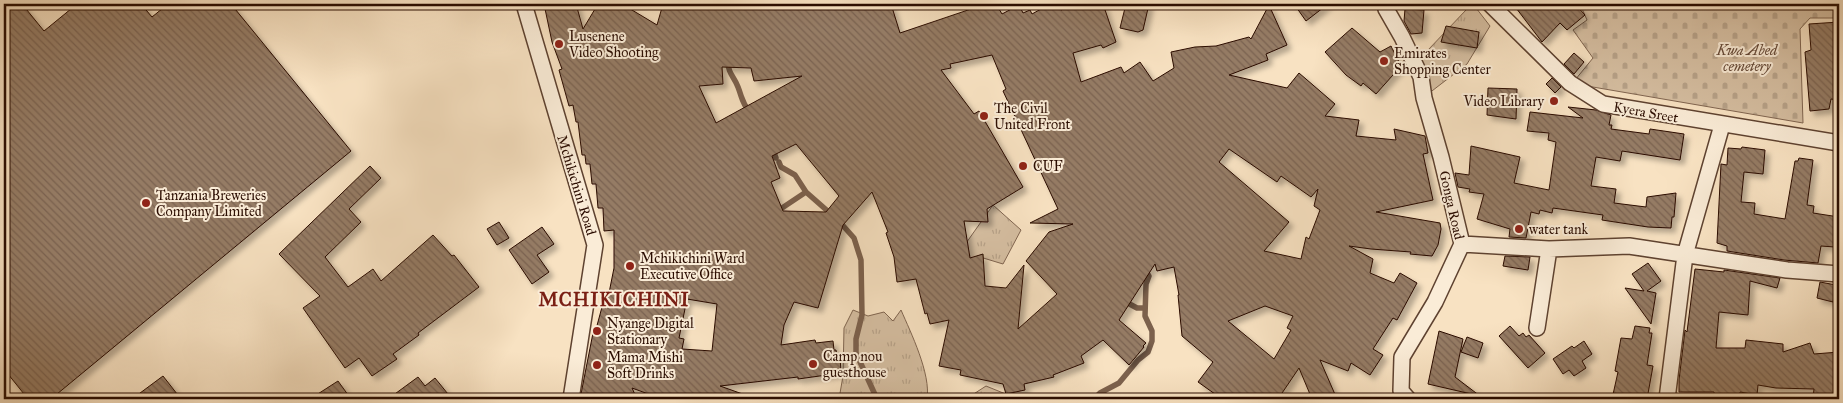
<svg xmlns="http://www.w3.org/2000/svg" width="1843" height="403" font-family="'IM FELL Great Primer',serif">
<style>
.grass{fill:url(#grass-tufts);stroke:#806550}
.cemetery{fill:url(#cemetery-stones);stroke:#806550}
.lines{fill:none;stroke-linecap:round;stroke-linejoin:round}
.stream{stroke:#7c614d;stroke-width:5.5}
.building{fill:url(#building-back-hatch);stroke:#2a0c00;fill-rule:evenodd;filter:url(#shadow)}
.minor-casing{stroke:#5e4230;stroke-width:18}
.minor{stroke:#faecd7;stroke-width:15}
.poi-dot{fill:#8f2418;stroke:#faecd7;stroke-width:2}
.labels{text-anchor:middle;stroke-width:4;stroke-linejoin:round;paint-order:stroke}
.poi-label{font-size:14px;fill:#2a0c00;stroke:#faecd7;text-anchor:start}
.park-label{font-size:14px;font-style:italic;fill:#664a38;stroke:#faecd7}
.street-label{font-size:14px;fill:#2a0c00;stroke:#faecd7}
.district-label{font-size:19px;font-weight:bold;letter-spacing:1px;fill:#7a1f14;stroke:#faecd7}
</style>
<defs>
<pattern id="grass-tufts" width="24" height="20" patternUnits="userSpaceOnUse" patternTransform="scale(1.25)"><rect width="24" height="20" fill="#d5bea1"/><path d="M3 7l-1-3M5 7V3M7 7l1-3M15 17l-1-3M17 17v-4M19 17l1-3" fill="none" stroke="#b7a289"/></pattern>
<pattern id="cemetery-stones" width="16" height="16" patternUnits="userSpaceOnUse" patternTransform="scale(1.25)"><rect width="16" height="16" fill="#d5bea1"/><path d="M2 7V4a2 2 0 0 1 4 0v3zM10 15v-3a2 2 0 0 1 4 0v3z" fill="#b7a289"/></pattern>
<pattern id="building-back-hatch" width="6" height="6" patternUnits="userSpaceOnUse" patternTransform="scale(1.25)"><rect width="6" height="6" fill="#957b65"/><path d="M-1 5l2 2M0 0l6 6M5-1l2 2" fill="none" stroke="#7a6351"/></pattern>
<filter id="shadow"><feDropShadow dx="4.5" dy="4.5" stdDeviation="2.5" flood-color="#0004"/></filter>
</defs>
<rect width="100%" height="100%" fill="#f8e2c2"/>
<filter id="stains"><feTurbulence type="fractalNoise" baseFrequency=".004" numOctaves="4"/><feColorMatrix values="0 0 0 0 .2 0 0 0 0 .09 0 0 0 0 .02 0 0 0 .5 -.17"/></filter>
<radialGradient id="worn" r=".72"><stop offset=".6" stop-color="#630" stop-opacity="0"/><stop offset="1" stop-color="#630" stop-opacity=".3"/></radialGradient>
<path class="grass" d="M1469,4H1473L1490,26L1467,64L1428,94L1409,70L1466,10Z
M993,205L1021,230L1003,264L980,257L952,263Z
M853,310L868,316L884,312L893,321L901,310C911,333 931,374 927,399H839L843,376L844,328Z
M986,386L1018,399H969V397Z"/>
<path class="cemetery" d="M1580,4H1839V18H1810L1800,29L1803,123L1587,86L1575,80L1593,58L1573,30L1587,20Z"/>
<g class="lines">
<path class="stream" d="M728,61C728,74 734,76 738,87C743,100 741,101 750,113
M772,147L776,158
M779,162L781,167L795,175L806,192L831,214
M776,212L806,192
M838,220L854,238L861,260L862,315L856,339V353L877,399
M1124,301L1137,308H1145
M1094,399L1100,393L1119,383L1138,360L1148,352L1152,341V331L1145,316L1146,284L1149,276L1145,269"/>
</g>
<path class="building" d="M4,4H22L44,31L77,4H141L152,17L168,4H231L351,151L51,399H28L4,369Z
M544,4H576L583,29L598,4H622L657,25L663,4H891L900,33L971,9L968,4H996L1002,14L1019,5L1023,13L1030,10L1032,14L1050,4H1057L1061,10L1079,4H1103L1116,42L1103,48L1101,45L1073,53L1081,82L1121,67L1124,73L1140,62L1153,81L1174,68L1171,52L1195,47L1216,46L1249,37L1251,39L1269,5L1287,45L1266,54L1268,60L1229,75L1287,88L1299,73L1335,104L1325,116L1359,120L1356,136L1396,140L1394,129L1425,136L1428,153L1423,154L1433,200L1376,212L1440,223L1441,229L1438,245L1432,256L1410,254L1411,252L1371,249L1349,246L1373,259L1370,273L1394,283L1400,273L1417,283L1397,320L1393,318L1373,349L1383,355L1370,375L1351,363L1348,371L1320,360L1337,399H1312L1299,368L1278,399H1222L1198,382L1213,362L1182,336L1178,295H1179L1174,267L1157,271L1155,264L1119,320L1146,343L1143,346L1144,347L1129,365L1103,340L1081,356L1084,363L1053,375L1054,377L1024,384L1025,390L1006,394L1003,384L960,375L961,370L939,366L949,320L930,324L927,313L925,314L916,279L897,282L894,257L886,233L888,232L872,192L843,225L818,308L794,302L784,325L781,345L815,340L816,343L833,341L834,350H836L837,356H840L841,373L798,379V377L720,386L751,397V399H662L632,388L637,399H580L593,333H595L602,307L606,308L614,268V230L604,231L603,208H598L596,184H592L590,164H586L585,155H582L578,122H576L573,105L569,106L559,70L562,69L552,42ZM992,55L1006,89L1003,91L1058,209L1030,223L1073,224L1049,232L1026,261L1057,294L1018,329L1024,265L1006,288L985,286L983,254L970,258L964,221L988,222L987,209L1023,187L979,111L974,114L941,70L951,68L950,64ZM722,67L751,68L754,81L802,76L716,123L699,86L723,84ZM796,144L839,196L826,212L783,211L771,182L780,178L772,156ZM1229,149L1277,182L1281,176L1311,197L1318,189L1314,206L1320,210L1309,239L1306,237L1301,259L1264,251L1289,222L1219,162ZM687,299L717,304L712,351L682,349L684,339L679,338ZM1265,306L1293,316L1287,328L1291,330L1274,359L1228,321Z
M1126,4H1149L1143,30L1138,32L1120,28Z
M1294,4H1328L1306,21Z
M1513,4H1575L1585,15L1567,30L1560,23L1542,42Z
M1405,9L1424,10L1422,33L1411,34L1404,21Z
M1839,22V100L1831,99L1829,109L1810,111L1805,52L1811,50L1809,24Z
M1446,26L1479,32L1477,48L1441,42Z
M1352,28L1380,52L1391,46L1401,66L1376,94L1363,83L1361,86L1346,75L1325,52Z
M1574,53L1584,62L1574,74L1564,64Z
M1552,78L1561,87L1555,93L1546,84Z
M1488,88L1517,89L1516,119L1487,115Z
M1568,107L1596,110L1611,115L1609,125H1612L1611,129L1649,134L1650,129L1684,134L1680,160L1622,151L1620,161L1596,157L1591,186L1616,189L1614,203L1646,207L1647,197L1676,193L1674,217H1672L1671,228L1648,227L1602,220L1603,215L1553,208L1552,213L1540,210L1539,214L1531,212L1526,238L1509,237L1510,229L1477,219L1484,194L1469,192L1470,189L1458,187L1455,173L1469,175L1471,146L1520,157L1514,183L1549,190L1556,142L1548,140L1549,133L1527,131L1530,112L1583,118Z
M1742,147L1765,150L1763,174L1744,172L1741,202L1755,203L1754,214L1785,219L1795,161H1798L1799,158L1813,160L1807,205L1814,206L1813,213L1839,217V239H1836L1835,247L1821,246L1818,263L1784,260L1727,251V246L1717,243L1721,164L1727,165L1728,148L1741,149Z
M370,166L381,178L349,209L361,222L325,257L348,287L373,269L381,281L433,235L452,256L454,255L479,287L418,333L419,335L393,354L397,359L372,376L359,358L345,368L303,308L320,296L279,254Z
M499,222L509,238L497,245L487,229Z
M542,227L554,244L537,255L549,272L532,284L509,250Z
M1505,256L1530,257L1528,270L1503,266Z
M1648,263L1661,281L1647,291L1656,293L1651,324L1625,288L1644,291L1632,274Z
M1695,269L1724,272V270L1780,278L1777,288L1750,281L1748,315L1719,312L1716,348H1745L1746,340L1783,344V352L1810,343L1814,354L1839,352L1837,399H1813L1814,389L1776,388L1758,385L1757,395L1740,392V399H1714V392H1679V380L1685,330L1687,332Z
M1820,282L1836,285L1833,302L1817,298Z
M1510,326L1519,336L1523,333L1526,337L1529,335L1545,353L1528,368L1499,336Z
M1635,326L1650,328L1649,333H1652L1647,365L1653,366L1647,399H1612L1618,372L1615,371L1621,338L1632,339Z
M1439,331L1463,339L1455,377L1480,396L1428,384Z
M1467,337L1483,343L1478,358L1461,352Z
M1584,341L1592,354L1582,361L1586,368L1574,376L1569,370L1563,374L1553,359L1572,346L1574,348Z
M163,376L181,399H132Z
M418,377L425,386L435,378L452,399H388Z
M338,381L351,399H310Z"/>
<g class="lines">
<g class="minor-casing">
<path id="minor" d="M524,4L595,245L571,399
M1385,4L1386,9L1402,37L1421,77L1424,98L1441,157L1462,244L1435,302L1402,357L1401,391L1408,399
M1490,4L1570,83L1603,104L1839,143
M1462,244L1549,249L1629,246L1787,270L1839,274
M1537,328L1549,249
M1667,399L1685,255L1722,125"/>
</g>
<use href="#minor" class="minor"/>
</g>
<g class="poi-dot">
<circle cx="559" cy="44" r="5"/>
<circle cx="1384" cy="61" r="5"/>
<circle cx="1554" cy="101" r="5"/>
<circle cx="984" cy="116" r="5"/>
<circle cx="1023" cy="166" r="5"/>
<circle cx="146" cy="203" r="5"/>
<circle cx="1519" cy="229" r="5"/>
<circle cx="630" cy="266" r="5"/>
<circle cx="597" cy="331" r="5"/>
<circle cx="813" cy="364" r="5"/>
<circle cx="597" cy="365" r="5"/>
</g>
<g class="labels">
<g class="poi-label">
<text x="569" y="41">Lusenene<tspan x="569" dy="16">Video Shooting</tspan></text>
<text x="1394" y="58">Emirates<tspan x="1394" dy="16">Shopping Center</tspan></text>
<text x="1544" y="106" text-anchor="end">Video Library</text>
<text x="994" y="113">The Civil<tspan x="994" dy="16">United Front</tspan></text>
<text x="1033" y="171">CUF</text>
<text x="156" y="200">Tanzania Breweries<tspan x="156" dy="16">Company Limited</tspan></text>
<text x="1529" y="234">water tank</text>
<text x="640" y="263">Mchikichini Ward<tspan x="640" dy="16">Executive Office</tspan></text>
<text x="607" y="328">Nyange Digital<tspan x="607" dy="16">Stationary</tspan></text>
<text x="823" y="361">Camp nou<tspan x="823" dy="16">guesthouse</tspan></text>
<text x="607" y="362">Mama Mishi<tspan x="607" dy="16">Soft Drinks</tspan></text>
</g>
<g class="park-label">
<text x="1747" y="55">Kwa Abed<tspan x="1747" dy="16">cemetery</tspan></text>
</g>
<g class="street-label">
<text transform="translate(1646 112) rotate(10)" y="5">Kyera Sreet</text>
<text transform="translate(577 185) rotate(73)" y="5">Mchikichini Road</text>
<text transform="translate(1452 205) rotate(77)" y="5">Gonga Road</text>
</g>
<g class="district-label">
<text x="614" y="306">MCHIKICHINI</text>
</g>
</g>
<rect width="1843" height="403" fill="none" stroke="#f8e2c2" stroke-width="20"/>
<rect x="5" y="5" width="1833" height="393" fill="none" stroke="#2a0c00" stroke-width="2.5"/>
<rect x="10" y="10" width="1823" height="383" fill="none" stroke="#2a0c00"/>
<rect width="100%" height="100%" filter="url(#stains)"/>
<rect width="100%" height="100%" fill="url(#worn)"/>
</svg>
